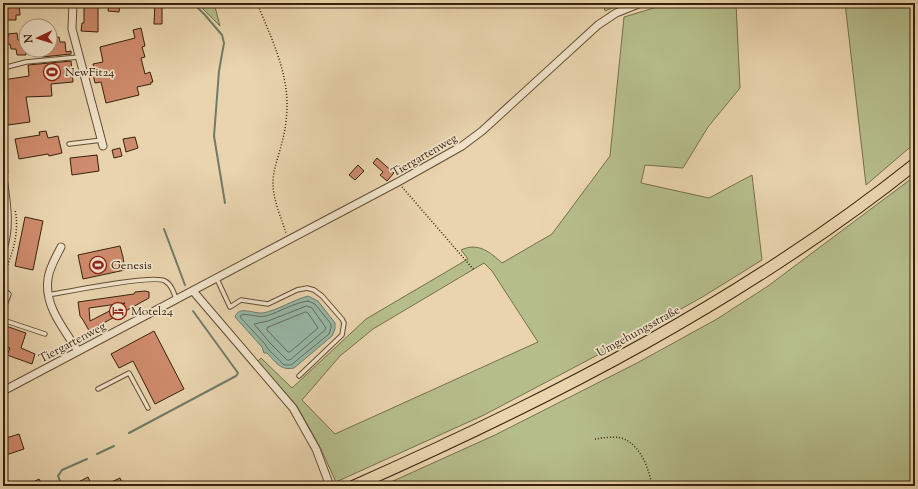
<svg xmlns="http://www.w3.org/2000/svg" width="918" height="489" font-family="'Sorts Mill Goudy',serif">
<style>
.green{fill:#b5bd8b;stroke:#76704b;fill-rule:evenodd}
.water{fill:#97b8a8;stroke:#707c69}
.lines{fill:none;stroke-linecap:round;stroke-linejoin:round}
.shore{stroke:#666d5a;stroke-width:1}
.stream{stroke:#707c69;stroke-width:2}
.building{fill:#cf8b6d;stroke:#36220b;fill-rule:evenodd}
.lane-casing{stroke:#634e34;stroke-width:5.5}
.street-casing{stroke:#634e34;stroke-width:9}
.primary-casing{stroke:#36220b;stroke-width:13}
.path{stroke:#36220b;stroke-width:1.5;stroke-dasharray:1 2;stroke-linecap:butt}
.lane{stroke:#f1e3ca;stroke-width:3.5}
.street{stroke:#f1e3ca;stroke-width:7}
.primary{stroke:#e9d4ae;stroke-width:11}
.labels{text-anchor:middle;stroke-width:3.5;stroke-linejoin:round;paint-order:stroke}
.poi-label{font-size:12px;fill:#36220b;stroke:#f1e3ca;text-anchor:start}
.street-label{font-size:12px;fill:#36220b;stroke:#f1e3ca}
</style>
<rect width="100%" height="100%" fill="#e9d4ae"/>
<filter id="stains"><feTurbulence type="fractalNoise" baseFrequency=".005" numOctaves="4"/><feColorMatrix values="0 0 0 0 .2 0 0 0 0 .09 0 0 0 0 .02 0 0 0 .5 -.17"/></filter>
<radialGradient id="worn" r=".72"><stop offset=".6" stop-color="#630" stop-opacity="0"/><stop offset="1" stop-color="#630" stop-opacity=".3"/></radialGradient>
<path class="green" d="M197,3H214L220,26Z
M603,3H624L605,11Z
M670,3H736L740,88L708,127L683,168L645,165L641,183L709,198L752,175L762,260L704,296L626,340L484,415L336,482L320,447L297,406L257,362L261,358L292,388L366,319L468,259L461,250C478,242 490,252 502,263L552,234L610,156L624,17ZM484,263L492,271L538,342L335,434L302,400L340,356L373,329Z
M845,3H915V143L866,185Z
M915,176V486H382L495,435L637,363L717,319L768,286Z"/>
<path class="water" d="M308,296L318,301L335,323V329L332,336L294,368C280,371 276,362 267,353H264L262,347L235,317C239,305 253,314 263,313C278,310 293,300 308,296Z"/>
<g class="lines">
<path class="shore" d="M308,301L315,304L331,324V328L329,334L291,365H284C279,359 267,350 265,344L240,317L241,315C249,313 257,318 266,316C280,312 293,303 308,301Z
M307,306L312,308L326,328L325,330L290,360H287L271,344L254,324L268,321Z
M306,312L308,313L318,328L290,352H288L267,330V328Z"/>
<path class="stream" d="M193,3L205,15L222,35L224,43L219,71L214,136L225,203
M164,229L185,285
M129,433L236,376L238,373L193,311
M97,454L114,446
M62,486L58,476L62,470L87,459"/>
</g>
<path class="building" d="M5,3H19L20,15H16V20H6Z
M84,3H98V32L81,31L82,23H84Z
M109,3H120L119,12L108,11Z
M155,3H162V24H154Z
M141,28L145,46L142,47L145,57L141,58L145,74L150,72L153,82H151V84L137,87L139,95L106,103L101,82L95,83L93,75H96L93,64L103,62L100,47L135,38L133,30Z
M17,33L18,40L26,39V55H17L16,49H11L10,44L3,45V37H8V34Z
M59,37L60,42H65L66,52L71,51V54L42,57L41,50H50V38Z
M71,61L73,82L51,84L52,96L26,97L30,122L8,125L3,95V80L29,76L28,65Z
M46,131L48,138L58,136L62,153L49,156L48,154L19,159L15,139L40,135L39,132Z
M135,137L138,148L126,152L123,139Z
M120,148L122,156L114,158L112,150Z
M97,155L99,171L72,175L70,158Z
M377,158L394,173L387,181L380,175L383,172L373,163Z
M358,165L364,171L355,180L349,175Z
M25,217L43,221L33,270L15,266Z
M120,246L123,257L125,270L83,279L78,255Z
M145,291L149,292V298L91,330V334L83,320L80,316L78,302L134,294L135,292ZM125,303L90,321L89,308Z
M3,325L26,333L21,348L35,354L32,364L7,355L10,348L6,347L7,344L3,342Z
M154,331L184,389L155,404L133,361L119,368L111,354Z
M19,434L24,449L3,456V439Z
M88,477L92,486H71Z
M120,478L124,486H103Z
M39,479L43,486H26Z"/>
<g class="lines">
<g class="lane-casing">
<path id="lane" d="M3,68L26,62L79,57
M69,144L102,140
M217,279L230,307L241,300L268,304L297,290L307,288L314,290L322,296L342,319L344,323L342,335L299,376
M3,289L9,294L3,311
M48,295C66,292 154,274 165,281C172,285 174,293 176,299
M3,320L45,334
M98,389L129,373L148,408"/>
</g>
<g class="street-casing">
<path id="street" d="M73,3L72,29L103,146
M3,177C6,200 11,226 3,249
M61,247C56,257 49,268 48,279C44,306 64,329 78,351
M193,291L293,408L316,449L330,486
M3,391L398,182L462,146L482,131L598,25L616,13L641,3"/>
</g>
<g class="primary-casing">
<path id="primary" d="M354,486C551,399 746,299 915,164"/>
</g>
<path class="path" d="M257,3C270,35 286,67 287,102C287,114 286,127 283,138C280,153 273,168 273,183C273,200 281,217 286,233
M3,137L8,173
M402,187L474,270
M3,276C12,256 20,232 15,210
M595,439C604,438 618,435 626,440C642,448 649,470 652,486"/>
<use href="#lane" class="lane"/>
<use href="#street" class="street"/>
<use href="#primary" class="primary"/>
</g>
<defs>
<g id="stadium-ring" transform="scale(0.9)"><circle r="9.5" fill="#f1e3ca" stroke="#8f2418" stroke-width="1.5"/><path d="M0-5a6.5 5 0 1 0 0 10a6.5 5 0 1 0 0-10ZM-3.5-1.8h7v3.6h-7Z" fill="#8f2418"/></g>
<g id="hotel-ring" transform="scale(0.9)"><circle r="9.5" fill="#f1e3ca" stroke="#8f2418" stroke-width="1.5"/><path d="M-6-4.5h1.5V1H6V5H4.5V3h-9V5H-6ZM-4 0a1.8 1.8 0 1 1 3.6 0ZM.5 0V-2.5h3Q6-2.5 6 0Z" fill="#8f2418"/></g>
</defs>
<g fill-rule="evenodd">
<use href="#stadium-ring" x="52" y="72"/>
<use href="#stadium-ring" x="98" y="265"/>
<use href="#hotel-ring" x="118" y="311"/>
</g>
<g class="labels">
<g class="poi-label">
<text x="65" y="76">NewFit24</text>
<text x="111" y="269">Genesis</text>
<text x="131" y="315">Motel24</text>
</g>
<g class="street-label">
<text transform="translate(424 155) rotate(-30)" y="4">Tiergartenweg</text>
<text transform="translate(638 331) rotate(-29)" y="4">Umgehungsstraße</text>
<text transform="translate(72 342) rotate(-28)" y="4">Tiergartenweg</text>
</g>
</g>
<rect width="918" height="489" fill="none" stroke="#e9d4ae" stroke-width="16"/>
<rect x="4" y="4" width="910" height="481" fill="none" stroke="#36220b" stroke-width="2"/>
<rect x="8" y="8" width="902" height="473" fill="none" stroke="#36220b"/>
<g transform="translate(38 38) rotate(266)"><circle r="19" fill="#f1e3ca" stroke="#a6967e"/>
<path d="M0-3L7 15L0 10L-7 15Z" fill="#8f2418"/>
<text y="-6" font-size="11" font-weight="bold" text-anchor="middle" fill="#36220b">N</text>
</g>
<rect width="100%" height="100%" filter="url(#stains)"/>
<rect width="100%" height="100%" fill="url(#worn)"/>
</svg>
